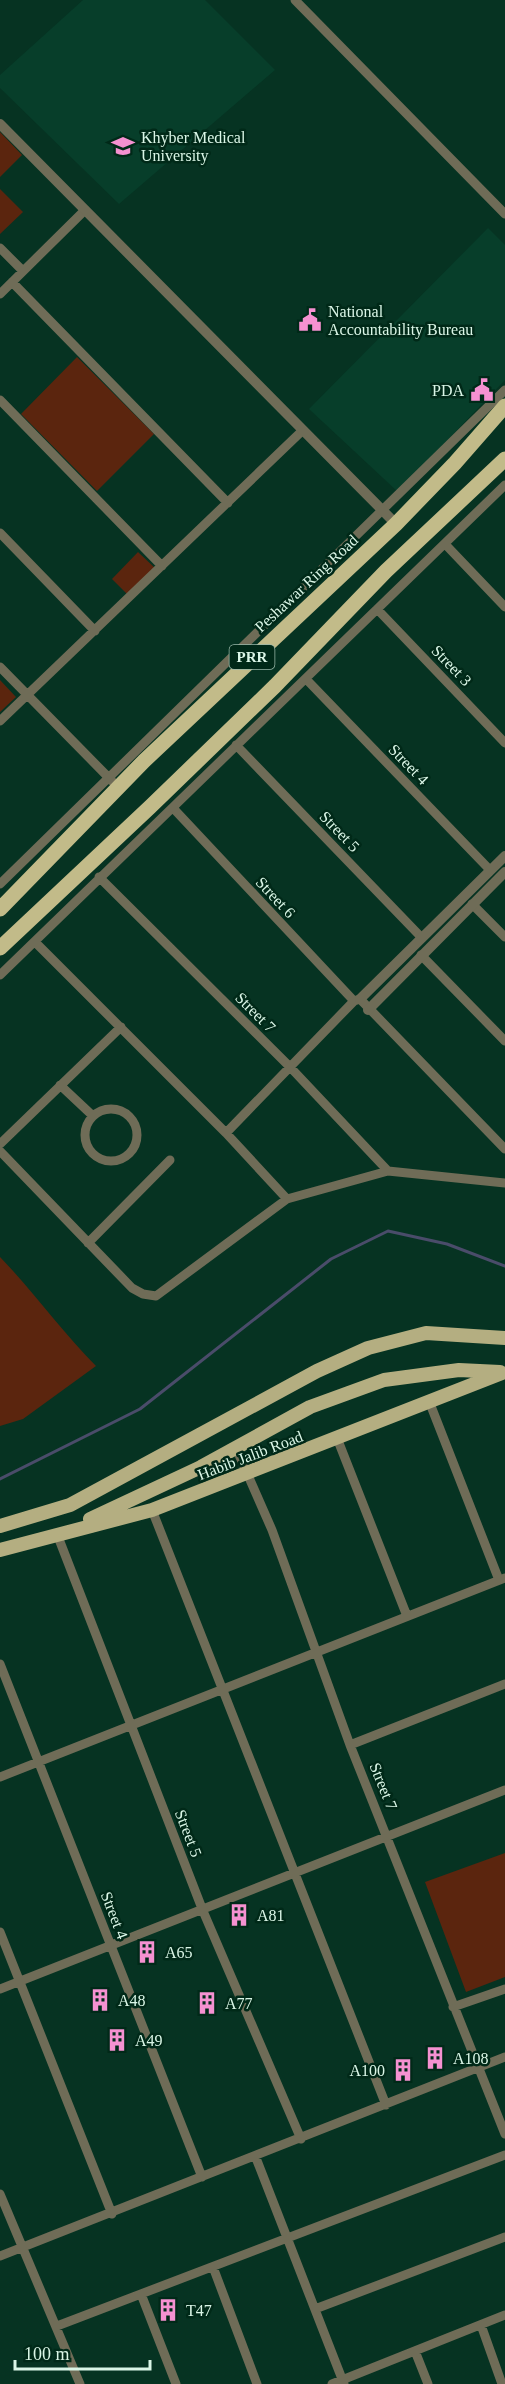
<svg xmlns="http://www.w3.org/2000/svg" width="505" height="2384" font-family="'Times New Roman',serif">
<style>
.built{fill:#073e2a}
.green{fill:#5b250e}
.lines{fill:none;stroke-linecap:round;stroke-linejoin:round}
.stream{stroke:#4a4c6a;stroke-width:3}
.minor{stroke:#6f6c57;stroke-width:9}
.tertiary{stroke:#6f6c57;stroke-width:10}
.primary{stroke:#b4ae81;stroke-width:14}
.trunk{stroke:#c2bb89;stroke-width:15}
.labels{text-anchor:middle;stroke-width:5;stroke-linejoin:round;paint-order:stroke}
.shield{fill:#002918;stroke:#99b8a9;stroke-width:1.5}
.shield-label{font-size:15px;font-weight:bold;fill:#daf6e7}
.poi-label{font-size:16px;fill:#daf6e7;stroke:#002918;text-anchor:start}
.street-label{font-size:16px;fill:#daf6e7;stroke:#002918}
</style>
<rect width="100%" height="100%" fill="#063322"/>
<path class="built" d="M83,0H205L275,70L119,204L0,88V75Z
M488,228L505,245V380L398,492L309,409Z"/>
<path class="green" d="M0,132L22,155L0,177Z
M0,189L23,212L0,234Z
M77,357L154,434L97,491L21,414Z
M138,552L155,568L128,595L112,579Z
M0,680L16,697L0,712Z
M0,1257C34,1292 62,1332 96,1366L23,1419L0,1426Z
M505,1853V1977L466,1992L425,1882Z"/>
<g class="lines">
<path class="stream" d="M0,1479L140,1409L331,1259L388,1231L447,1244L505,1266"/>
<path class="minor" d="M295,0L505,214
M0,248L23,271
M12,282L228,503
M0,294L85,210
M0,400L162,566
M0,533L95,631
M445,544L505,607
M377,609L505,743
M0,667L112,781
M306,679L490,870
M0,721L303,430
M236,745L422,938
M173,808L354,1001L360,999L505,1149
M99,877L290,1067L388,1171
M0,884L505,390
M472,904L505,937
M35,942L226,1133L287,1199
M421,955L505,1041
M0,975L505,485
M60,1085L93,1116
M85 1135a26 26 0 1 1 52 0a26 26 0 1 1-52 0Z
M226,1133L354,1001
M0,1144L121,1027
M0,1151L132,1288L143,1294L156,1296L287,1199L388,1171L505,1183
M88,1243L170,1160
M429,1401L499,1580
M337,1438L407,1616
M236,1448L272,1530L350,1745L505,2134
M152,1510L386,2105
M57,1534L203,1911L301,2139
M0,1664L202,2177
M350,1745L505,1684
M0,1777L505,1578
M0,1932L112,2214
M0,1989L505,1790
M453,2007L505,1989
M256,2158L344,2384
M0,2194L80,2384
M0,2256L505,2057
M213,2267L257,2384
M141,2294L176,2384
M315,2309L505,2237
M481,2325L502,2384
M57,2326L505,2155
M415,2351L428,2384
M332,2384L505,2315"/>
<path class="tertiary" d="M0,124L396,524
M360,999L505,856
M368,1010L505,872"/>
<path class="primary" d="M90,1519L201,1467L310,1407L384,1380L459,1370L500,1372
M0,1526L70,1505L317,1371L368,1348L426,1333L505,1338
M0,1550L152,1510L502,1373"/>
<path class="trunk" d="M0,909L144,761L396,524L455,463L505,406
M0,948L150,807L275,686L386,571L505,459"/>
</g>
<defs>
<g id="university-bare" transform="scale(1.8)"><path d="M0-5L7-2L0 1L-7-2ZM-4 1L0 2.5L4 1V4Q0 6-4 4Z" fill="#f591d1" stroke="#002918" stroke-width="2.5" paint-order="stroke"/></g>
<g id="civic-bare" transform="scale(1.8)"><path d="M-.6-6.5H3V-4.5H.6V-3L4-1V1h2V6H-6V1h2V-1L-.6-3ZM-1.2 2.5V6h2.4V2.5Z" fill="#f591d1" stroke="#002918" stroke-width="2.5" paint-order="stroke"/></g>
<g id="building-bare" transform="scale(1.8)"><path d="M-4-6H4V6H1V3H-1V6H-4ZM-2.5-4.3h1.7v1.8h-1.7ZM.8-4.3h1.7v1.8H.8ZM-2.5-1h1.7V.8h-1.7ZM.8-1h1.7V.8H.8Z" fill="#f591d1" stroke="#002918" stroke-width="2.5" paint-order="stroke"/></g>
</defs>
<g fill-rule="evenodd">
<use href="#university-bare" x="123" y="146"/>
<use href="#civic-bare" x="310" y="320"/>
<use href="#civic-bare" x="482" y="390"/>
<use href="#building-bare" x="239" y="1915"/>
<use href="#building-bare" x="147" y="1952"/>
<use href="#building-bare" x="100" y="2000"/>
<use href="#building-bare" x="207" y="2003"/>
<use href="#building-bare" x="117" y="2040"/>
<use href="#building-bare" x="435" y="2058"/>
<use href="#building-bare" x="403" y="2070"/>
<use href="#building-bare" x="168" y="2310"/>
</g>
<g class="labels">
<rect class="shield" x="229.5" y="645" width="45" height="24" rx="4.5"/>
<g class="shield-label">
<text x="252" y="662">PRR</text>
</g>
<g class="poi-label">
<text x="141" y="143">Khyber Medical<tspan x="141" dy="18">University</tspan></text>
<text x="328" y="317">National<tspan x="328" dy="18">Accountability Bureau</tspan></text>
<text x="464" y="396" text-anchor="end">PDA</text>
<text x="257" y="1921">A81</text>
<text x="165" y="1958">A65</text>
<text x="118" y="2006">A48</text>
<text x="225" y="2009">A77</text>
<text x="135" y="2046">A49</text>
<text x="453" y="2064">A108</text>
<text x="385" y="2076" text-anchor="end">A100</text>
<text x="186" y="2316">T47</text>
</g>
<g class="street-label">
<text transform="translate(306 583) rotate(-43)" y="6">Peshawar Ring Road</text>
<text transform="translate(452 665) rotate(46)" y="6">Street 3</text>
<text transform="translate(409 764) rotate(46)" y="6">Street 4</text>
<text transform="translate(340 831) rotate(46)" y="6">Street 5</text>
<text transform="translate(276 897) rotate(47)" y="6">Street 6</text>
<text transform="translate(256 1012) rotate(45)" y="6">Street 7</text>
<text transform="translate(250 1455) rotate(-21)" y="6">Habib Jalib Road</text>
<text transform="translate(384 1786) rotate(68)" y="6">Street 7</text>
<text transform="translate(189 1833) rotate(69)" y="6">Street 5</text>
<text transform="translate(115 1915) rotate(69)" y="6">Street 4</text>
</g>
</g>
<path d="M15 2360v9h135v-9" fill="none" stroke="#daf6e7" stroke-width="3"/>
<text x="24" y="2360" font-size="18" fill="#daf6e7" stroke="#002918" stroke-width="4.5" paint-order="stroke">100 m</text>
</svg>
